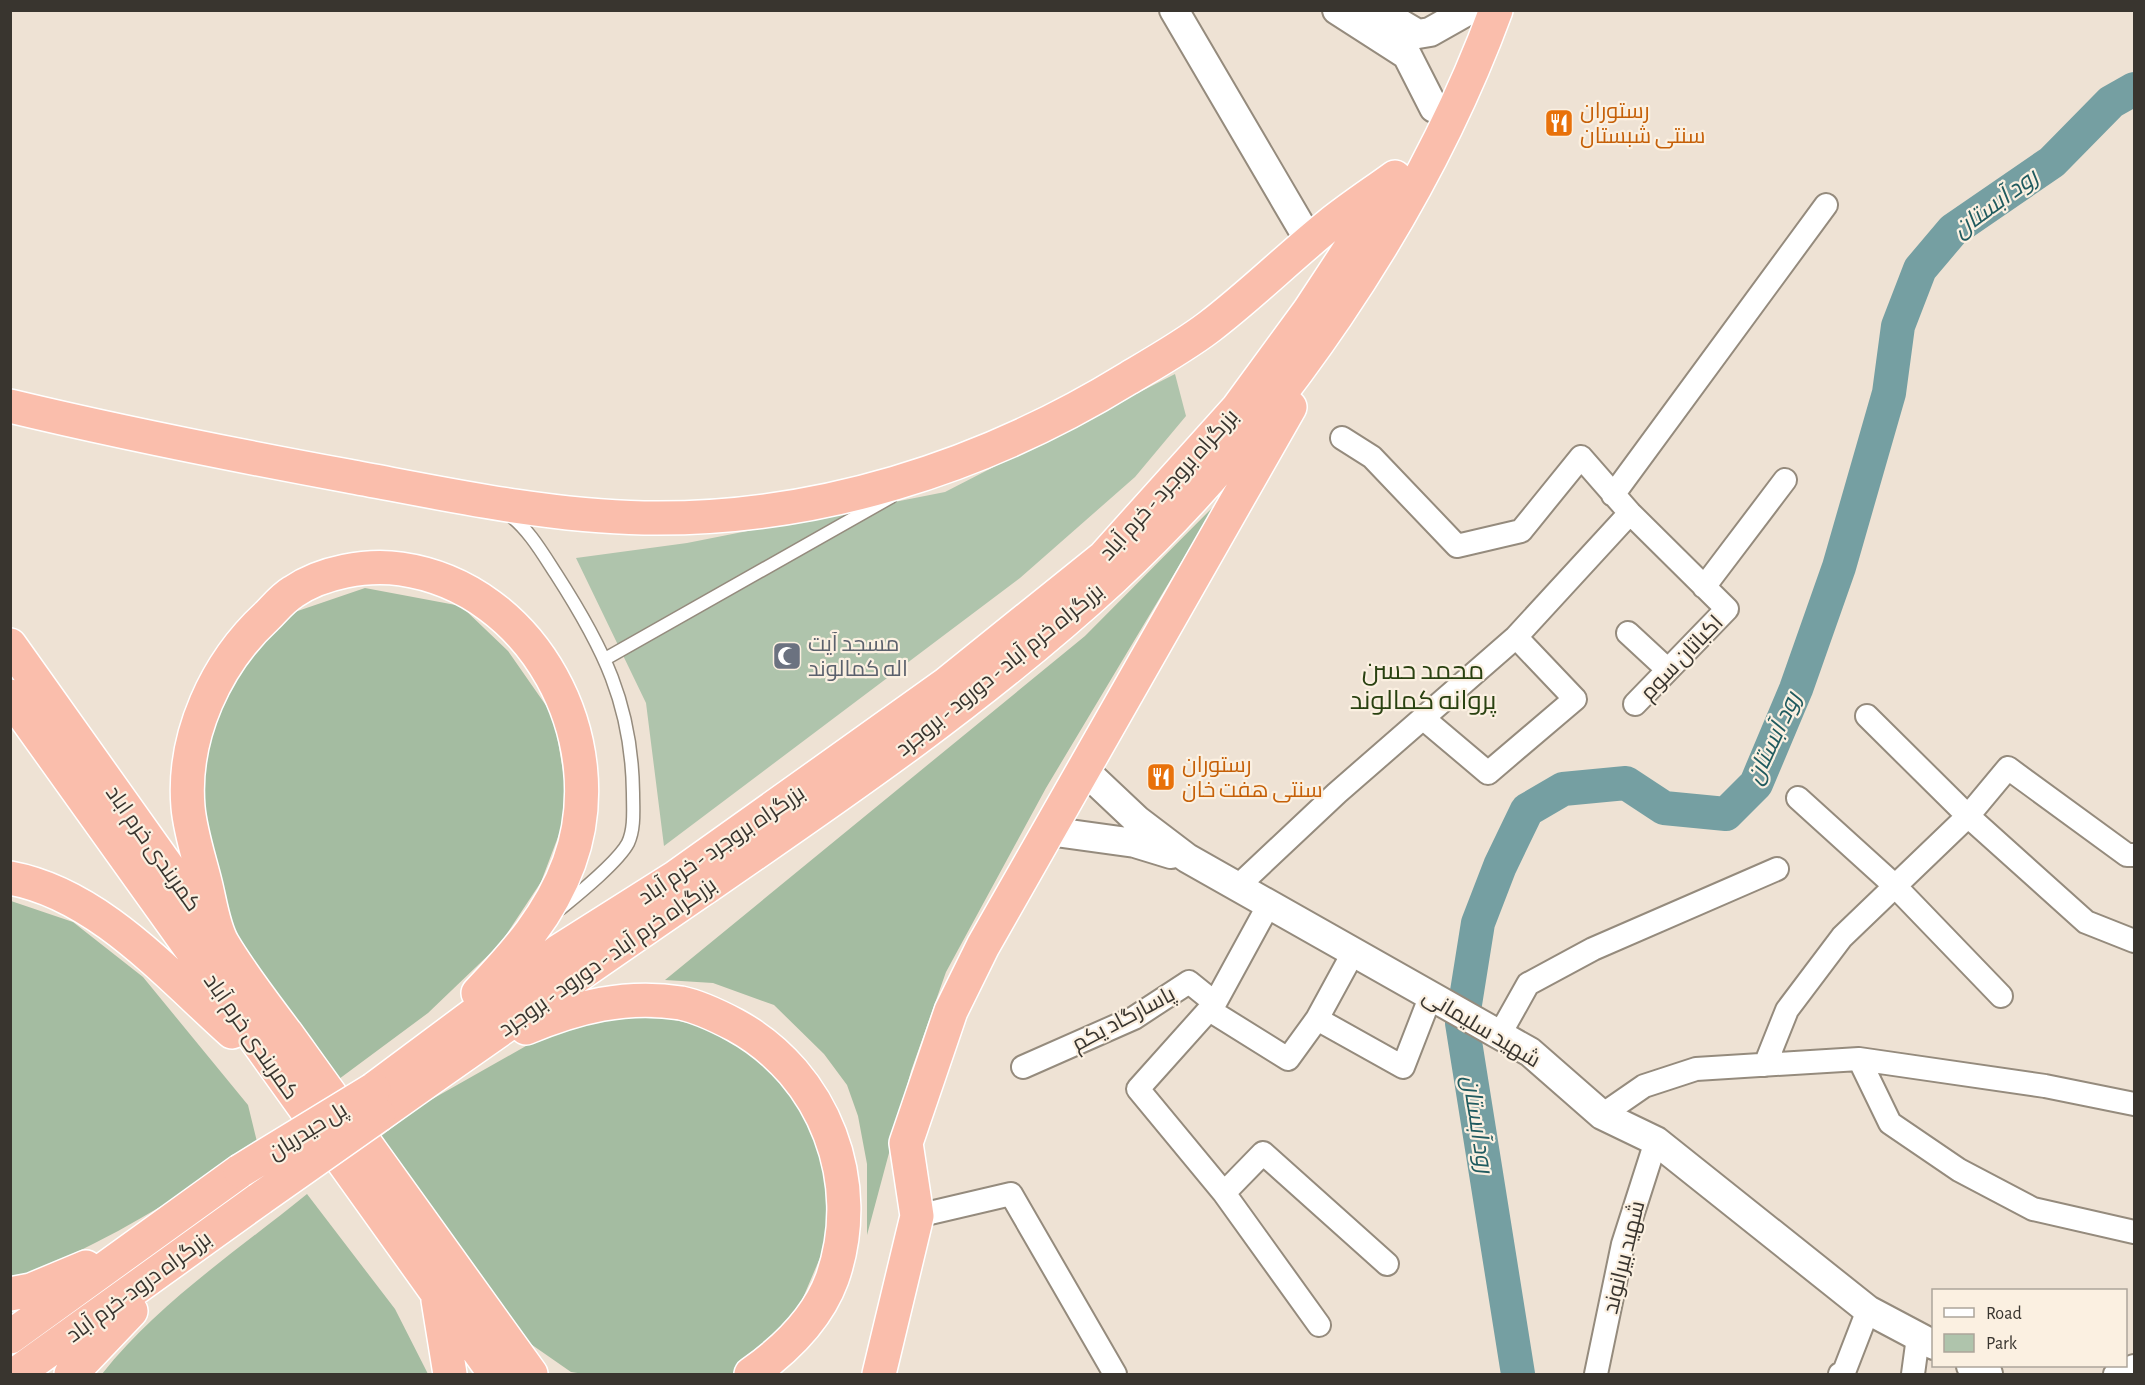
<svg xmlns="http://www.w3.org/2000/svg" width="2145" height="1385" font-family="'Alegreya Sans',Cairo,sans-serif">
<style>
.green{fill:#afc4ac}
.forest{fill:#a4bca1}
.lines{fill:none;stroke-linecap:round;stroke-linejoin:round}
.river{stroke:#759fa2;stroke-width:34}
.service-casing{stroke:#958b7d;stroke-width:15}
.minor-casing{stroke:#958b7d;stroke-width:26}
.tertiary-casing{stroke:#958b7d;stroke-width:32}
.trunk-casing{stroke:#fff;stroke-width:36}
.service{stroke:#fff;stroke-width:12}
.minor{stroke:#fff;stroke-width:22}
.tertiary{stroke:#fff;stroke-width:28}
.trunk{stroke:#fabeac;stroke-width:33}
.trunk-bridge-casing{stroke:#fff;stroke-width:36;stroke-linecap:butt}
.trunk-bridge{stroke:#fabeac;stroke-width:33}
.labels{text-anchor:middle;stroke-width:4.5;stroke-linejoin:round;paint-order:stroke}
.food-label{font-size:22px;fill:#c56008;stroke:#fbf0e1;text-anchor:start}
.street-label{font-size:22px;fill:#39352f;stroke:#fbf0e1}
.worship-label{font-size:22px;fill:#5b616d;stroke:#fbf0e1;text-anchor:start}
.water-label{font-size:24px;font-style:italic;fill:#205b5f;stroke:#fbf0e1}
.quarter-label{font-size:26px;fill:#294110;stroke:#fbf0e1}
</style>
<rect width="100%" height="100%" fill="#eee2d4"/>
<path class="green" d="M1175,374L1186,416L1135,477L1020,578L664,846L646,703L576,558L687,543L945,492Z"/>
<path class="forest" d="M1216,504L1046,788L946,972L911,1071L867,1235V1164L858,1116L847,1085L824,1054L774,1005L713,983L665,980L1085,636Z
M365,588L461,606L508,651L554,717L566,790L561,829L541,882L500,944L428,1013L339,1079L280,1003L218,904L195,809L207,724L240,662L283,616Z
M11,901L73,922L143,977L248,1105L258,1146C197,1185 136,1224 71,1255C51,1264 32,1275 11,1277Z
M637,1012L707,1027L774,1069L802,1106L829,1177L828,1239L797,1312L733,1373L584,1374L571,1372L512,1331L371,1144L420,1106L540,1038L599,1018Z
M307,1194L395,1309L428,1374H102C158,1303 237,1251 307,1194Z"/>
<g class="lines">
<path class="river" d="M1518,1374L1462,1023L1478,923L1500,866L1527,810L1563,789L1626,783L1664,808L1726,814L1756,784L1796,689L1839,567L1889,393L1898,326L1920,269L1953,230L2052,162L2111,102L2134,89"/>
<g class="service-casing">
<path id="service" d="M508,514C528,528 543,554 556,574C603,647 632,704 633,793C633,809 635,828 628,843C618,862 577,895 560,909
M605,659L891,497"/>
</g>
<g class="minor-casing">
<path id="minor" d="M1342,438L1372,457L1457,546L1521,531L1581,457L1630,513L1727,609L1635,704
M1613,495L1826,205
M1704,587L1785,480
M1628,633L1668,670
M1867,716L1968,816L2086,922L2134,941
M1424,719L1488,773L1575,699L1516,637
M1798,798L1894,885L2001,996
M1236,888L1337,793L1516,637L1630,513
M1215,1003L1138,1089L1224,1193L1319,1325
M1211,1011L1288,1059L1317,1019L1403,1067L1431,995
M1317,1019L1353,953
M1500,1034L1528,984L1593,949L1777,869
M1859,1059L1890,1123L1959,1170L2033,1209L2134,1232
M1765,1065L1787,1010L1842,937L1968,816L2008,768L2127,855H2134
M1023,1067L1134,1018L1189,982L1215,1003L1268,906
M1602,1115L1644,1086L1696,1069L1859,1059L2045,1086L2134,1104
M1224,1193L1263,1153L1387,1264
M917,1216L1011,1194L1115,1374
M1596,1374L1623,1244L1656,1141
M1840,1374L1844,1372L1868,1310
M1913,1374L1918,1337
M2115,1374L2134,1366"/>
</g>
<g class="tertiary-casing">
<path id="tertiary" d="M1174,10L1310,242
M1337,10L1407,55L1434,108
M1377,10L1418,34L1430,32L1469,10
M1083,769L1137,820L1187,858L1530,1052L1602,1115L1656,1141L1868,1310L1934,1345
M1048,831L1135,843L1171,854
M1971,1366L1988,1374"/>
</g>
<g class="trunk-casing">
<path id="trunk" d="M10,406C122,433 234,455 348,476C445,494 545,516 644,518C815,521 982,468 1127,379C1154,363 1184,346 1209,327C1251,295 1288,258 1329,225C1350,208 1373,193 1395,177
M10,645L209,925
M10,696L495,1374
M10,878C98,894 167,974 232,1032
M526,1028C576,1007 626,994 681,1003C700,1007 718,1016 735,1025C825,1074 866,1183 832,1279C817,1320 785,1350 751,1374
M286,1033L531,1374
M299,1051C274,1016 245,981 223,944C213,927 210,901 205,882C199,858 190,831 188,807C182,736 216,663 267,616C275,608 283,598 293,592C322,572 367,564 401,569C534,588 614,740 569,863C550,915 516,953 478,993
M374,1089L559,951L676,877L945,685L1104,557L1238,408L1309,311L1378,206
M379,1115C486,1039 594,964 702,890C843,793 986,695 1112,579C1274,429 1420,217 1496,10
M10,1294L31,1290L86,1267
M438,1300L450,1374
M10,1337L240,1171
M16,1374L261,1198
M71,1374L131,1311
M879,1374L917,1216L906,1143L951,1011L983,946L1290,407"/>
</g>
<use href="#service" class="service"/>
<use href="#minor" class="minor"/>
<use href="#tertiary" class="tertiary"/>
<use href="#trunk" class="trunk"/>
<g class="trunk-bridge-casing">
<path id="trunk-bridge" d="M240,1171L374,1089
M261,1198L379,1115"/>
</g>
<use href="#trunk-bridge" class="trunk-bridge"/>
</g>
<defs>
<g id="restaurant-square" transform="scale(1.5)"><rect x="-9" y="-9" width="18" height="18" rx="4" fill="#e8710a" stroke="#fbf0e1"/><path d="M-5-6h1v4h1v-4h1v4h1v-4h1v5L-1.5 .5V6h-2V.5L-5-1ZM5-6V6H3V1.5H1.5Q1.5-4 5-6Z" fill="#fff"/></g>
<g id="mosque-square" transform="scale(1.5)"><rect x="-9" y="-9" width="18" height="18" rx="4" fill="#6b7280" stroke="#fbf0e1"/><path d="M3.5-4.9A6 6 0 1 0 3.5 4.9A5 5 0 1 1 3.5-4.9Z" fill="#fff"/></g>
</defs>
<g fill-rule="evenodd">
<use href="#restaurant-square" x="1559" y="123"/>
<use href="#mosque-square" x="787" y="656"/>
<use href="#restaurant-square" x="1161" y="777"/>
</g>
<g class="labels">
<g class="food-label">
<text x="1580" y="118">رستوران<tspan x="1580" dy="25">سنتی شبستان</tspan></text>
<text x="1182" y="772">رستوران<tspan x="1182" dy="25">سنتی هفت خان</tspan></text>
</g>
<g class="street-label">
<text transform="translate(1168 484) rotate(-48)" y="8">بزرگراه بروجرد - خرم آباد</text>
<text transform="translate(1681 657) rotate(-46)" y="8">اکباتان سوم</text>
<text transform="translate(999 669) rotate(-39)" y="8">بزرگراه خرم آباد - دورود - بروجرد</text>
<text transform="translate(721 844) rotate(-34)" y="8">بزرگراه بروجرد - خرم آباد</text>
<text transform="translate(154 848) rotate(55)" y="8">کمربندی خرم اباد</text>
<text transform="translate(607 956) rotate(-35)" y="8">بزرگراه خرم آباد - دورود - بروجرد</text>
<text transform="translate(1123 1018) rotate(-28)" y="8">پاسارگاد یکم</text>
<text transform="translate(1482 1027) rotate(31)" y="8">شهید سلیمانی</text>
<text transform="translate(252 1036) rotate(55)" y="8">کمربندی خرم آباد</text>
<text transform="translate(307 1130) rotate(-32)" y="8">پل حیدریان</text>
<text transform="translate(1623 1257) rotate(-76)" y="8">شهید بیرانوند</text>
<text transform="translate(138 1286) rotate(-36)" y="8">بزرگراه درود-خرم آباد</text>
</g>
<g class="worship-label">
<text x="808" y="651">مسجد آیت<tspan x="808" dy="25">اله کمالوند</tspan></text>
</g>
<g class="water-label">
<text transform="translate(1995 203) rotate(-36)" y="8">رود آبستان</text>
<text transform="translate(1773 738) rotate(-65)" y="8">رود آبستان</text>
<text transform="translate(1478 1124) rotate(81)" y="8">رود آبستان</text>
</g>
<g class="quarter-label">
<text x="1423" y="679">محمد حسن<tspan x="1423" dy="30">پروانه کمالوند</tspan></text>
</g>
</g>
<rect width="2145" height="1385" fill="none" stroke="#39352f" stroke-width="24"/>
<rect x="1932" y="1289" width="195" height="78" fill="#fbf0e1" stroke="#ada59a" stroke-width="1.5"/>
<rect x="1944" y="1308" width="30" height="9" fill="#ffffff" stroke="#ada59a" stroke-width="1.5"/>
<text x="1986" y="1319" font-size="18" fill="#39352f">Road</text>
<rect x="1944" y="1334" width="30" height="18" fill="#afc4ac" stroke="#ada59a" stroke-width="1.5"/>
<text x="1986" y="1349" font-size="18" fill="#39352f">Park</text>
</svg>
